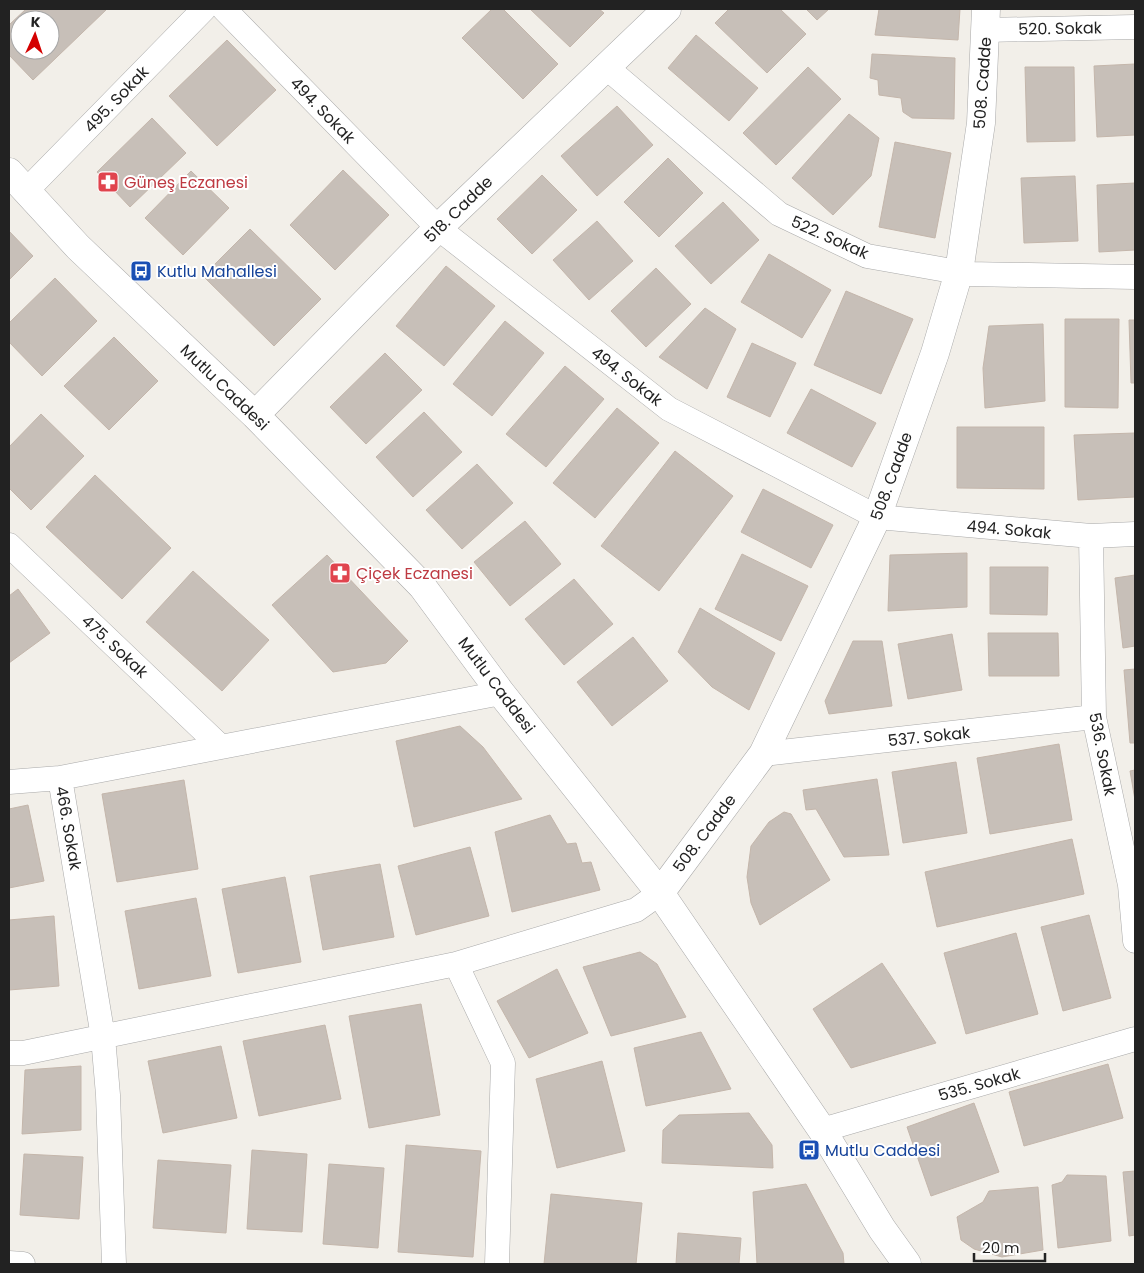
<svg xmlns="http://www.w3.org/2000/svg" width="1144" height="1273" font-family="Poppins,sans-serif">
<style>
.building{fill:#c7bfb8;stroke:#c4b6ab;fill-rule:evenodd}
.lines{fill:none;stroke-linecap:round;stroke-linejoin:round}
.minor-casing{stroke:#a9a9a9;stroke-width:25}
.tertiary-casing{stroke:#a9a9a9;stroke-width:29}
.minor{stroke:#fff;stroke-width:24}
.tertiary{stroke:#fff;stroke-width:28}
.labels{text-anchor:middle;stroke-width:4;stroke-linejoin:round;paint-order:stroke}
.street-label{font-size:16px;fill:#222;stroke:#fff}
.health-label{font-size:16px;fill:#be3a42;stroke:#fff;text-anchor:start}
.transit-label{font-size:16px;fill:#164399;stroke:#fff;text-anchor:start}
</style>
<rect width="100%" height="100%" fill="#f2efe9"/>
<path class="building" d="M26,9H107L33,80L9,55V25ZM20,20H50V50H20Z
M492,9H503L558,64L523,99L462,38Z
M530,9H599L604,13L570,47Z
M729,9H780L806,34L767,73L715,23Z
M806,9H829L817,20Z
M879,9H960L958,40L875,35Z
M696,35L758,88L729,121L668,68Z
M227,40L276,90L217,146L169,96Z
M872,54L955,58L954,119L912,118L903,112L901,98L879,95L878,80L870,78Z
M1135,64V135L1097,137L1094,66Z
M808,67L841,99L776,165L743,133Z
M1025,67H1074L1075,141L1027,142Z
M617,106L653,145L597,196L561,156Z
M849,114L879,138L871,176L833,215L792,178Z
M152,118L186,153L130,207L97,172Z
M895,142L951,153L935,238L879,227Z
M668,158L703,193L659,237L624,202Z
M343,170L389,215L335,270L290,225Z
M191,171L229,208L183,255L145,218Z
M542,175L577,210L532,254L497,219Z
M1075,176L1078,241L1024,243L1021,178Z
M1135,183V250L1099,252L1097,185Z
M723,202L759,240L711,284L675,246Z
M597,221L633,261L589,300L553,260Z
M250,229L321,299L274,346L203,276Z
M9,231L33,256L9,280Z
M769,254L831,290L802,338L741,302Z
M446,266L495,306L444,366L396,326Z
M656,268L691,304L646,347L611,311Z
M55,278L97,321L42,376L9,342V323Z
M846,291L913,319L881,394L814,365Z
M705,308L736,329L707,389L659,357Z
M1065,319H1119L1118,408L1065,407Z
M1129,320H1135V383H1131Z
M505,321L544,353L492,416L453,384Z
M1043,324L1045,401L985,408L983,368L989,326Z
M114,337L158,381L109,430L64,386Z
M752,343L796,363L770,417L727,397Z
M385,353L422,390L366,444L330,407Z
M565,366L604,399L546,467L506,434Z
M811,389L876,423L852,467L787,433Z
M617,408L659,443L595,518L553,483Z
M424,412L462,452L413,497L376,457Z
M41,414L84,456L31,510L9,488V447Z
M957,427H1044V489L957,488Z
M1135,433V497L1078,500L1074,435Z
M675,451L733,496L659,591L601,546Z
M477,464L513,503L462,549L426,510Z
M95,475L171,548L122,599L46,527Z
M763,489L833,525L811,568L741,532Z
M525,521L561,564L510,606L474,562Z
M967,553V607L888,611L890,555Z
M742,554L808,586L781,641L715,609Z
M327,555L408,641L386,663L333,672L272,605Z
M990,567H1048L1047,615L990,614Z
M193,571L269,640L222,691L146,622Z
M1135,575V646L1123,648L1115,578Z
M574,579L613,624L564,665L525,619Z
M18,589L50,633L9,663V596Z
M700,608L775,653L749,710L712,687L678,652Z
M988,633H1058L1059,676H989Z
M952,634L962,690L908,699L898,644Z
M633,637L668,681L612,726L577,682Z
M853,641H882L892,706L829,714L825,701Z
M1135,669V743H1130L1124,670Z
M460,726L483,747L522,799L414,827L396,741Z
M1059,744L1072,820L990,834L977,758Z
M956,762L967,833L903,843L892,772Z
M1135,770V800L1130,771Z
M877,779L889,855L844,857L816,809L806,810L803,790Z
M184,780L198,869L117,882L102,794Z
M28,805L44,881L9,888V809Z
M784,812L791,814L830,880L760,925L751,903L747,877L751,846L769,822Z
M550,815L567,844L576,843L582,863L591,862L600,890L512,912L495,832Z
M1072,839L1084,894L937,927L925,872Z
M470,847L489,916L416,935L398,866Z
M380,864L394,937L323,950L310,876Z
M285,877L301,962L238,973L222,889Z
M196,898L211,976L139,989L125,911Z
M1089,915L1111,998L1063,1011L1041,927Z
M54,916L59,986L9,990V920Z
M1016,933L1038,1014L966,1034L944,953Z
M640,952L657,964L686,1017L611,1036L583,967Z
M882,963L936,1043L851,1068L813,1009Z
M557,969L588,1033L529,1058L497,1001Z
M421,1004L440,1115L369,1128L349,1016Z
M325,1025L341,1099L259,1116L243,1041Z
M701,1032L731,1089L646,1106L634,1048Z
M221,1046L237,1118L163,1133L148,1061Z
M602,1061L625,1151L557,1168L536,1079Z
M1108,1064L1123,1118L1024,1146L1009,1092Z
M81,1066V1130L22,1134L25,1070Z
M974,1103L999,1172L931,1196L907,1127Z
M749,1113L772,1145L773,1168L662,1163L663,1130L679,1115Z
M406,1145L481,1151L473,1257L398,1252Z
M252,1150L307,1154L302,1232L247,1229Z
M24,1154L83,1157L79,1219L20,1215Z
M158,1160L231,1165L226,1233L153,1228Z
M329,1164L384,1168L378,1248L323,1244Z
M1135,1171V1235L1129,1236L1123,1172Z
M1067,1175L1106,1176L1111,1241L1058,1248L1052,1185L1062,1182Z
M806,1184L843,1253L844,1264H757L753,1192Z
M1038,1187L1043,1250L1002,1257L974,1249L961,1240L957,1217L983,1202L989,1191Z
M551,1194L642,1203L636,1264H544Z
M678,1233L741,1238L739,1264H676Z"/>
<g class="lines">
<g class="minor-casing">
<path id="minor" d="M224,9L438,228L669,409L877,517L1091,536L1135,534
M985,30L1135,27
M607,68L779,214L867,256L969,274L1135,277
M27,190L204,9
M1091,536L1094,717L1130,885L1135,941
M9,545L221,747
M763,754L1094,717
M9,782L60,778
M456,964L503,1063L497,1264
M9,1053H23L456,964L636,910L660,893
M822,1130L1135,1039
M9,1263L23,1264
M114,1264L108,1095L103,1037L60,778L501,693"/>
</g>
<g class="tertiary-casing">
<path id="tertiary" d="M9,172L78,247L255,415L422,586L501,693L660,893L822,1130L882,1229L907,1264
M255,415L438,228L667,9
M660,893L763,754L877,517L935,353L959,272L981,123L986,9"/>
</g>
<use href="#minor" class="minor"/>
<use href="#tertiary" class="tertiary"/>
</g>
<defs>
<g id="pharmacy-square" transform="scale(1.125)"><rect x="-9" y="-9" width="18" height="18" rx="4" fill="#e0444e" stroke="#fff"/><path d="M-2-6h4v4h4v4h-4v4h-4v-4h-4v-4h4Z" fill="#fff"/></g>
<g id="bus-square" transform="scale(1.125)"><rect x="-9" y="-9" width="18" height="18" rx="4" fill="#1a4fb4" stroke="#fff"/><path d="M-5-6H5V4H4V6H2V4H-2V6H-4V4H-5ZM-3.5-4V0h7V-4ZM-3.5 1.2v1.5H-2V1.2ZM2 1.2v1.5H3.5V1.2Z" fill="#fff"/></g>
</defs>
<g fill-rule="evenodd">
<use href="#pharmacy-square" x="108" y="182"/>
<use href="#bus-square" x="141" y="271"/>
<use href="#pharmacy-square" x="340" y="573"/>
<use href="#bus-square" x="809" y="1150"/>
</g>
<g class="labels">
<g class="street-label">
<text transform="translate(1060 28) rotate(-1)" y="6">520. Sokak</text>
<text transform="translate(982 83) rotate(-86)" y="6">508. Cadde</text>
<text transform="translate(116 99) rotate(-46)" y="6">495. Sokak</text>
<text transform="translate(323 110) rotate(46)" y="6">494. Sokak</text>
<text transform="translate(458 209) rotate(-44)" y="6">518. Cadde</text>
<text transform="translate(830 237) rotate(24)" y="6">522. Sokak</text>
<text transform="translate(627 376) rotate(38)" y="6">494. Sokak</text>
<text transform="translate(225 387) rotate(44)" y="6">Mutlu Caddesi</text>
<text transform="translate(891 476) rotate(-70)" y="6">508. Cadde</text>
<text transform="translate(1009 529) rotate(5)" y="6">494. Sokak</text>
<text transform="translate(115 646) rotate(43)" y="6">475. Sokak</text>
<text transform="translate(497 685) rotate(53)" y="6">Mutlu Caddesi</text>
<text transform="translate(929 736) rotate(-6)" y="6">537. Sokak</text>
<text transform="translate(1103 754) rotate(79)" y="6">536. Sokak</text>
<text transform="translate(69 828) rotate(80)" y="6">466. Sokak</text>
<text transform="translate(704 833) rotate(-53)" y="6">508. Cadde</text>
<text transform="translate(979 1084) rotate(-16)" y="6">535. Sokak</text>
</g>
<g class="health-label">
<text x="124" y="188">Güneş Eczanesi</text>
<text x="356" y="579">Çiçek Eczanesi</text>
</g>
<g class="transit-label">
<text x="157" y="277">Kutlu Mahallesi</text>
<text x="825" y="1156">Mutlu Caddesi</text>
</g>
</g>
<rect width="1144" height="1273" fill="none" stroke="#222222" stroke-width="20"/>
<g transform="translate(35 35) rotate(3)"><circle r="24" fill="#ffffff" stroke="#a7a7a7"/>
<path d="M0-4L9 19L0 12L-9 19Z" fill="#d40000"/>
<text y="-8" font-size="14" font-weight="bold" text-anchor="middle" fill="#222222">K</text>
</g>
<path d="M974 1253v8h71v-8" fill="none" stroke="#222222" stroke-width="2.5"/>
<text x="982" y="1253" font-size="15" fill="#222222" stroke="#ffffff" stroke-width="4" paint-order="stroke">20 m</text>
</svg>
